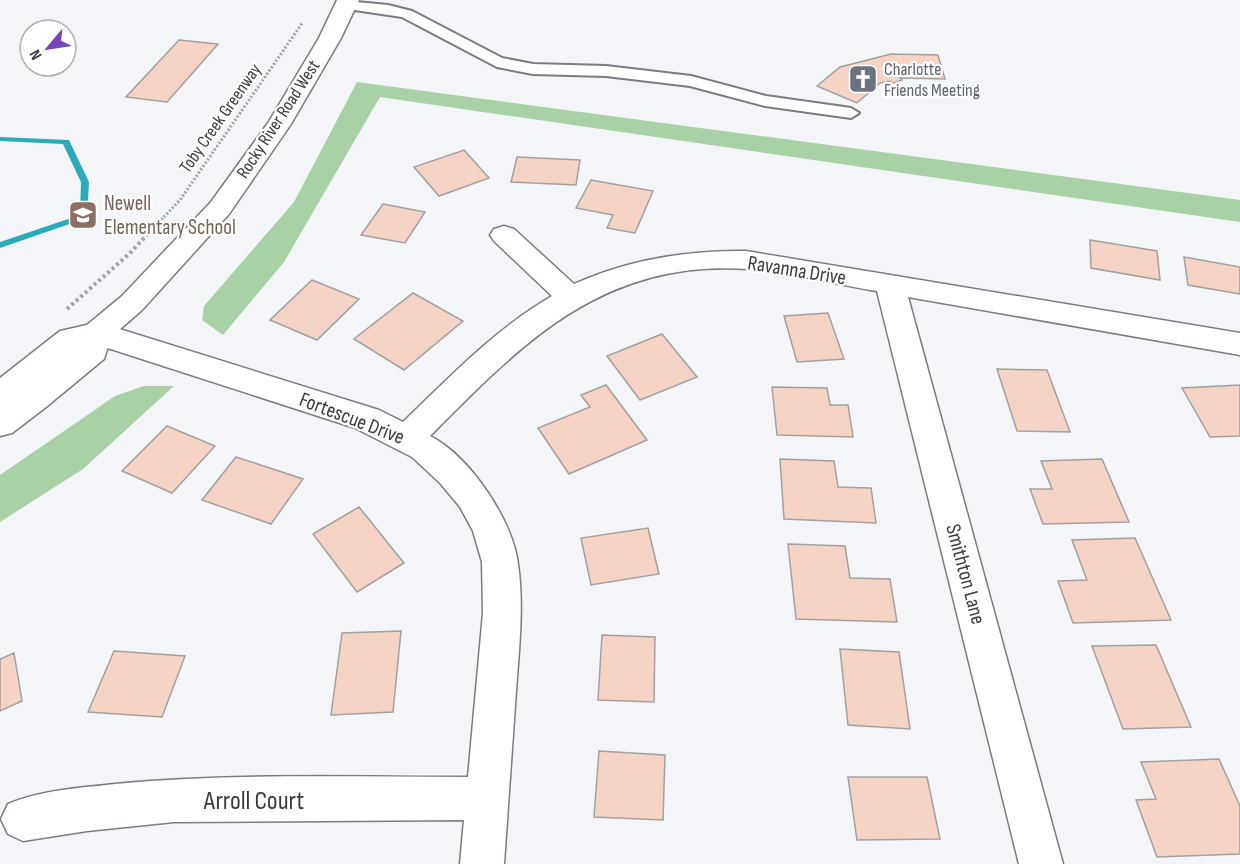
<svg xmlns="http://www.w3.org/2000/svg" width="1240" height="864" font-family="'Sofia Sans Condensed',sans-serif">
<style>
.green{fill:#a8d2a6}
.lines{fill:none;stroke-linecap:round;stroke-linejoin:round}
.stream{fill:#2babb9;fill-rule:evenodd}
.building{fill:#f5d3c5;stroke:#a3a09f;stroke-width:1.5}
.service-casing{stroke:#7b7c7e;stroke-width:4}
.minor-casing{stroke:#7b7c7e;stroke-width:3}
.tertiary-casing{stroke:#7b7c7e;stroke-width:3}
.path-far1{stroke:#a3a4a6;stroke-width:3;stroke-dasharray:2 2;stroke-linecap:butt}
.path{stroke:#a3a4a6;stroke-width:4;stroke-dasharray:3 3;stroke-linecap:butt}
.service{fill:#fff;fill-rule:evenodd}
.minor{fill:#fff;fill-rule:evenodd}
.tertiary{fill:#fff;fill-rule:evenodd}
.labels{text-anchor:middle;stroke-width:4.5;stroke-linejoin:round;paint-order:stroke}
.far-worship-label{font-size:18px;fill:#5b616d;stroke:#fff;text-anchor:start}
.far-street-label{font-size:18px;fill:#3b3b3c;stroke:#fff}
.education-label{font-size:21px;fill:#785e54;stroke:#fff;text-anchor:start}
.street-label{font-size:21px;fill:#3b3b3c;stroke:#fff}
.near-street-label{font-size:26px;fill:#3b3b3c;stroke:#fff}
</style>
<rect width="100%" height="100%" fill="#f4f5f8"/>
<path class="green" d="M357,82L1240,200V222L380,97L284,262L223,335L202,320L204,306L294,202Z
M144,386H174L83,469L0,522V475L115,396Z"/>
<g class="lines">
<path class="stream" d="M0,137L69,140L89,182L87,218L0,248V242L80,215L81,182L63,144L0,141Z"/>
</g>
<path class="building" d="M179,40L218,44L167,102L126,97Z
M891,54L938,55L945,79L900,78L902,80L893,83L890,81L880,83L857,103L817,86L840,67Z
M464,150L489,178L439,196L414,167Z
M517,157L580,160L576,185L511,182Z
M591,180L653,191L635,233L607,228L613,215L576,208Z
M383,204L425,212L405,243L361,235Z
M1090,240L1157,251L1160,280L1091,268Z
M1184,257L1240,267V294L1188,285Z
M312,280L359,299L317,340L270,320Z
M413,293L463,321L404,370L354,339Z
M828,313L844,359L797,362L784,316Z
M662,334L697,377L640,400L607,356Z
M997,369L1047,370L1070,432L1017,431Z
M606,385L647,440L569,474L538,428L590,407L581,395Z
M1240,385V436L1210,437L1182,388Z
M772,387L827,388L830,405H848L853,437L777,435Z
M167,426L215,446L172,493L122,471Z
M236,457L303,479L271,524L202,500Z
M780,459L834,461L838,487L871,488L876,523L784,519Z
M1102,459L1129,522L1043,524L1030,489H1052L1041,461Z
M359,507L404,563L357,592L313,534Z
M648,528L659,574L591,585L581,538Z
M1135,538L1171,620L1073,623L1058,581L1087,580L1072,540Z
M788,544L845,546L850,578L890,579L897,622L796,619Z
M401,631L393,712L331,715L342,633Z
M602,635L655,637L654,702L598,700Z
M1156,645L1191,727L1123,729L1092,646Z
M840,649L899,652L910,729L848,725Z
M114,651L185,656L162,717L88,712Z
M14,653L22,701L0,711V659Z
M599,751L665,755L663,820L594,817Z
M1219,759L1240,806V854L1157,857L1136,800L1156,799L1141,762Z
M848,777H927L940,839L857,840Z"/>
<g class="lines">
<g class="service-casing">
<path id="service" d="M346,1L388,5L412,11L502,58L533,64L606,66L691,76L766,96L851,108L859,113L851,118L765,106L690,86L606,76L533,74L497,67L402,17L341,8L339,5Z"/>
</g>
<g class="minor-casing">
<path id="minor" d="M504,226L514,229L574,284C628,260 687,250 746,251L1240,333V355L908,297L1063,864H1019L877,291C835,284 790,272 747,269C603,260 524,341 430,436C470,456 513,521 518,564C524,606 519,649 516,691C512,749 508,806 504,864H460L464,820L174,822L87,831L23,841L8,834L1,819L8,804C41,790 80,788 115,784C232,773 351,777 468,777L483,613L482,562L473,531L460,507L440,483L412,457L355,428L86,341L82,333L86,325L97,322L379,410L403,422C449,378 495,329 552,296L494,241L490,235L494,229Z"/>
</g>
<g class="tertiary-casing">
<path id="tertiary" d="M337,0H359L341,38L291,124L229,214L142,310L111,337L104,359L46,407L12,433L0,436V378L60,331L87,325L122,296L211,202L268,123L319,38Z"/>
</g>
<path class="path-far1" d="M161,220L180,200L303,22"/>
<path class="path" d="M67,309L129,254L163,218"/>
<use href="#service" class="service"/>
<use href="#minor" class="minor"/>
<use href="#tertiary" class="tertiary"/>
</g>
<defs>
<g id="church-square" transform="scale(1.5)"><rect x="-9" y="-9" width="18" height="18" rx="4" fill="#6b7280" stroke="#fff"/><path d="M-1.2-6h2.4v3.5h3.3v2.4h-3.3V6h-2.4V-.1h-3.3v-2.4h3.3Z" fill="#fff"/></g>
<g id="school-square" transform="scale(1.5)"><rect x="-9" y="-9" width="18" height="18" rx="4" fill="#8d6e63" stroke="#fff"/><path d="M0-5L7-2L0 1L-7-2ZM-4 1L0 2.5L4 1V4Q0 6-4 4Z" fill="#fff"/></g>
</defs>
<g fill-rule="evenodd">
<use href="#church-square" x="863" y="79"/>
<use href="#school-square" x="83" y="215"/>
</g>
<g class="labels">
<g class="far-worship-label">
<text x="884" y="75">Charlotte<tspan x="884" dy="21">Friends Meeting</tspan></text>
</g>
<g class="far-street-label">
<text transform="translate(220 118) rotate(-55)" y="6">Toby Creek Greenway</text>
<text transform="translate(278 119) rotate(-57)" y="6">Rocky River Road West</text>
</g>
<g class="education-label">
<text x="104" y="210">Newell<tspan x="104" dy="24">Elementary School</tspan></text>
</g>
<g class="street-label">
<text transform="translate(797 270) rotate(9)" y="7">Ravanna Drive</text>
<text transform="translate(352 418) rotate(21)" y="7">Fortescue Drive</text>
<text transform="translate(966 574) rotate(75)" y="7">Smithton Lane</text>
</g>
<g class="near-street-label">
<text x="254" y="809">Arroll Court</text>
</g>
</g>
<g transform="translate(48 48) rotate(241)"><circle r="28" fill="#ffffff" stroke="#b1b1b1" stroke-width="1.5"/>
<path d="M0-4.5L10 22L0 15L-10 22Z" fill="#7545bc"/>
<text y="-9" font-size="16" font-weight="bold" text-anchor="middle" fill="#3b3b3c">N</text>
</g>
</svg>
